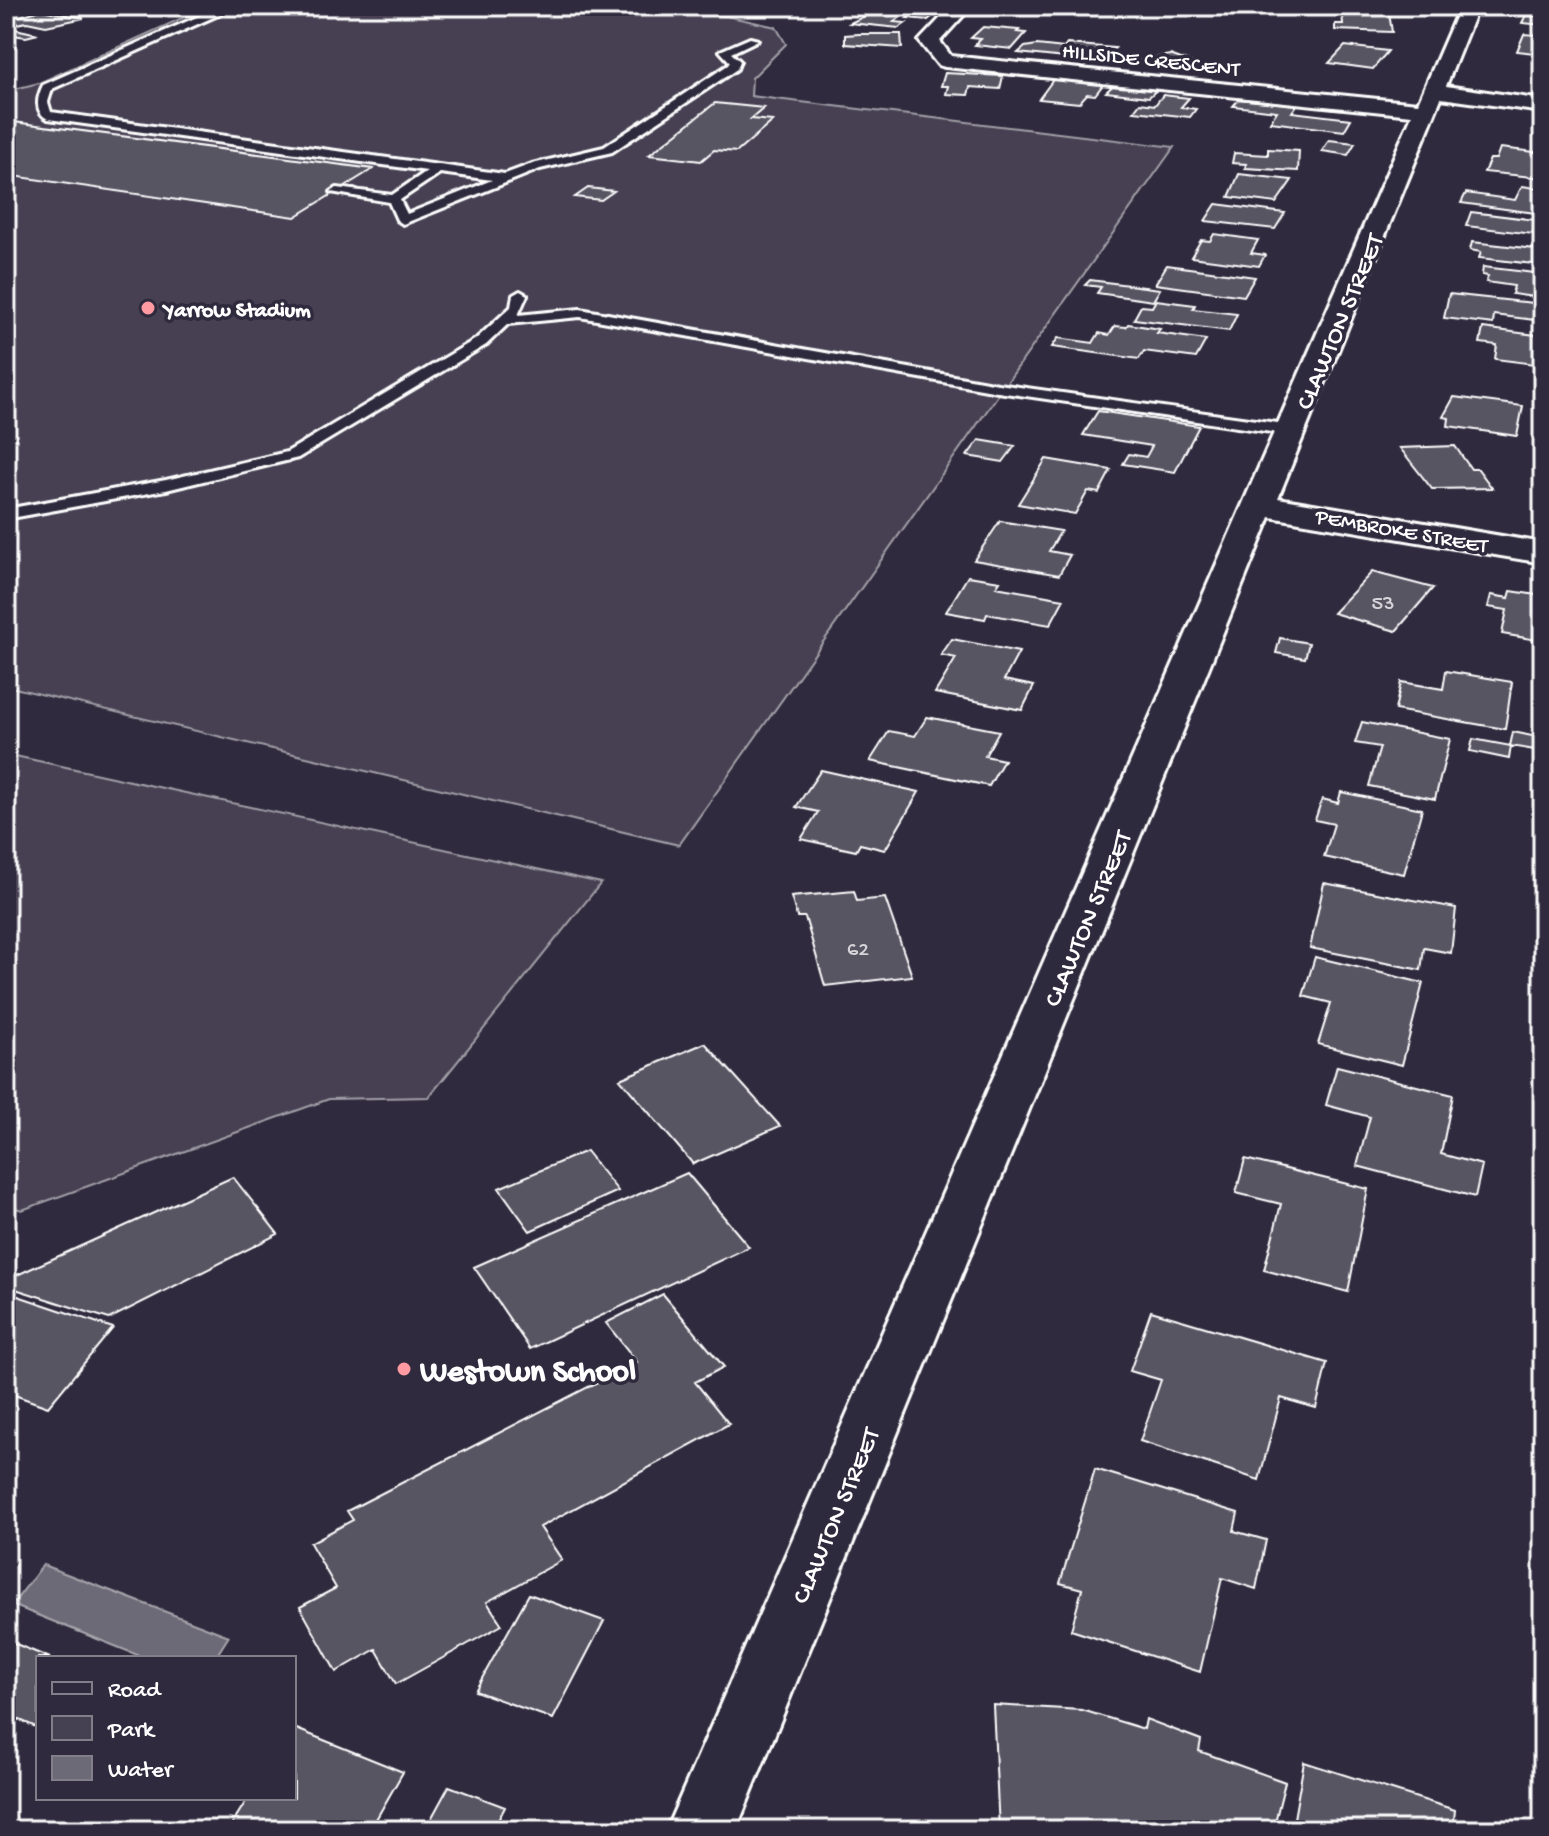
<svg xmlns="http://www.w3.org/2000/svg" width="1549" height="1836" font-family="'Gochi Hand',sans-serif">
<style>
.green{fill:#464152;stroke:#a2a0a8;stroke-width:2}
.water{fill:#6d6a77;stroke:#a7a6ad;stroke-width:2}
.building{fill:#595564;stroke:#fff;stroke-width:2}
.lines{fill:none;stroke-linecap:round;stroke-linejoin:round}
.lane-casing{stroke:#fff;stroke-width:6}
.street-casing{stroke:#fff;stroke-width:6}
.lane{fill:#2f2a3d;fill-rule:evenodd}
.street{fill:#2f2a3d;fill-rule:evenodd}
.poi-dot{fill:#ff9aa2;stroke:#2f2a3d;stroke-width:3}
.labels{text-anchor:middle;stroke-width:7;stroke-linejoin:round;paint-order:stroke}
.far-street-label{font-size:22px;fill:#fff;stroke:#2f2a3d}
.far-poi-label{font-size:22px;font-weight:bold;fill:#fff;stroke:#2f2a3d;text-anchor:start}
.number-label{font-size:22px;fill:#d6d4d8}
.street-label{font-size:26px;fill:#fff;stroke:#2f2a3d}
.near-poi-label{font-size:32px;font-weight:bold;fill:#fff;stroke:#2f2a3d;text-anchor:start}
</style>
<rect width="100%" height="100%" fill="#2f2a3d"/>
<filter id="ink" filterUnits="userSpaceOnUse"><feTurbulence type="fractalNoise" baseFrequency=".0125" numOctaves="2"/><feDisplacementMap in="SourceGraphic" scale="16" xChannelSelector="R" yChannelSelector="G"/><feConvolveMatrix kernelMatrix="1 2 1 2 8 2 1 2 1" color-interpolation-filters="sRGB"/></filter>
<g filter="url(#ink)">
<path class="green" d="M200,6H624L726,16L776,27L786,44L752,78L751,96L1174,147L679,845L6,686V91L39,83L189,15Z
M6,754L601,883L429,1097L329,1099L22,1210L6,1205Z"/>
<path class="water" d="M43,1565L229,1636L215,1658H145L12,1605Z"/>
<path class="building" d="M920,7L941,9L928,20L907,18Z
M41,10L84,18L46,26L27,22L6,26V20Z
M875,11L905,14L894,22L906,23L899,28L850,23Z
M1367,12L1389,13L1392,32L1335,30V24H1343L1342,13Z
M1526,15L1543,17V25L1522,23Z
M1540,25L1543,54L1517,51L1524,34L1535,35Z
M6,27L38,34L26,37L6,34Z
M983,27L1019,30L1017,32L1026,33L1012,49L975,45L981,39L971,38Z
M859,34H901L902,48L845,44V35Z
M1067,44L1115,48L1104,58L1097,57L1093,61L1018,53L1025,47L1037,45L1064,48Z
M1345,46L1388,51L1373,69L1329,63Z
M1170,55L1203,67L1175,72L1142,60Z
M945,73L1003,76L1000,89L970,87L968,95L946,94L948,86H941Z
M1055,77L1105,82L1095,95L1087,94L1079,103L1039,99Z
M1118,81L1161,86L1149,97L1106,92Z
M1163,95L1189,98L1181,107L1196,109L1190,117L1134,111L1140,103L1155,105Z
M1239,99L1297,105L1292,112L1351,119L1344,131L1270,122L1277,111L1233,106Z
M715,103L764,108L751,119L773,121L737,152L714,150L701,161L649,155Z
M6,121L373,169L295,217L6,175Z
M1329,140L1355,143L1348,155L1322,151Z
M1500,148L1543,153V178L1484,172L1490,159H1496Z
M1268,149L1299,151L1298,171L1245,168L1246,164L1232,163L1234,153L1268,155Z
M1239,174L1292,180L1276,203L1229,197Z
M1522,186L1543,189V214L1461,203L1466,193L1515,200Z
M588,188L614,191L601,200L575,197Z
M1216,204L1285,213L1275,229L1205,221Z
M1471,212L1536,220L1533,234L1466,226Z
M1214,234L1258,240L1251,253L1265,255L1259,266L1191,257L1201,240L1210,241Z
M1472,242L1543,250V265L1479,258L1481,252L1470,250Z
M1167,265L1255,277L1244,296L1155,284Z
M1483,267L1543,274V298L1512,294L1514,286L1486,282L1488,276L1482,275Z
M1090,280L1160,289L1153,301L1097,293L1101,287L1085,285Z
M1449,294L1543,304V321L1494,315L1493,324L1444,318Z
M1156,300L1195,305L1193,309L1237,314L1229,331L1134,319L1141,306L1152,307Z
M1128,324L1160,329L1157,333L1206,340L1196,358L1144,351L1139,359L1052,347L1058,338L1093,343L1099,333L1109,335L1115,326L1126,327Z
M1483,328L1543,336V365L1495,359L1497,345L1480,343Z
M1454,397L1523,406L1517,436L1448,426L1449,418L1443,417Z
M1098,411L1199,426L1175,472L1123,464L1129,454L1146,457L1152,446L1083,435Z
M979,440L1015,446L1003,462L967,456Z
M1455,446L1471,469H1478L1492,488L1432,489L1400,448Z
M1046,459L1111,470L1099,493L1088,491L1075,514L1018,504Z
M1000,521L1061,531L1049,551L1070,555L1059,575L974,560Z
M1372,572L1433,588L1396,631L1333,613Z
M968,576L1000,581L996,587L1064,599L1050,625L987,614L985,619L946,612Z
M1511,591L1543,596V641L1502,634L1507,610L1488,607L1491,595L1509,598Z
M1280,638L1309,643L1305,658L1276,653Z
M952,639L1019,652L1004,680L1034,686L1022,710L935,693L956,658L941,655Z
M1446,671L1512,682L1505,729L1395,710L1401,682L1443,689Z
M927,717L999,731L985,756L1004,760L989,786L870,761L889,731L915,736Z
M1362,722L1450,739L1435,799L1369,786L1380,747L1355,743Z
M1513,732L1537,737L1535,750L1510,746Z
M1473,739L1511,746L1509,759L1470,751Z
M821,770L919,792L885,850L860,844L856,851L801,839L818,812L796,807Z
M1341,792L1422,809L1404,874L1324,857L1334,824L1315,820L1322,799L1338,803Z
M1324,883L1456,908L1451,953L1424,948L1421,970L1310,948Z
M854,891L857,901L885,898L912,976L825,986L805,917H797L791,897Z
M1315,957L1423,983L1402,1065L1318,1044L1331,1003L1303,996Z
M705,1043L780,1126L693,1164L620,1079Z
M1337,1066L1453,1095L1441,1154L1482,1165L1475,1197L1357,1166L1370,1117L1326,1105Z
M586,1151L618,1191L530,1231L499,1188Z
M1245,1159L1368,1189L1348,1292L1264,1270L1281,1204L1236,1193Z
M687,1173L749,1247L530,1349L474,1267Z
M233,1177L278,1234L109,1319L6,1286V1280Z
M6,1292L113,1328L48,1407L6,1392Z
M663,1294L724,1367L695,1382L729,1424L540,1527L562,1560L487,1602L502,1625L396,1684L376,1649L336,1672L300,1607L336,1588L310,1543L353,1520L347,1511L637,1362L606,1323Z
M1151,1311L1327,1363L1316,1408L1281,1398L1259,1480L1140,1441L1161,1380L1130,1371Z
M1095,1469L1238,1513L1234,1531L1266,1540L1256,1589L1222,1578L1200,1672L1071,1630L1082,1589L1060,1583Z
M529,1594L604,1621L553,1719L475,1691Z
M6,1640L50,1658H38V1728L6,1714Z
M993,1705L1082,1710L1144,1729L1146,1719L1201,1740L1199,1751L1285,1782L1273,1830H999Z
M294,1728L403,1772L370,1830H228L248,1798H294Z
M1304,1762L1455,1810L1453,1830H1292Z
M449,1786L505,1807L493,1830H425Z"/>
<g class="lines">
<g class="lane-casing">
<path id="lane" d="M222,6H296L227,11L52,89L48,102L51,112L505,174L532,164L604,147L728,65L730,62L720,51L750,38L758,40L731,53L740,61L737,69L612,152L540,169L403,224L397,220L389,202L331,192L337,188L392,195L427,171L48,119C34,112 37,97 43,85ZM440,173L492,180L407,214L400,200Z
M520,291L527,295L518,315L580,309L998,384L1292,425L1300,430L1292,435L998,392L580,317L508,324L486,345L298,458L166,490L6,519V509L166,480L287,452L476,339L511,307L513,295Z"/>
</g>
<g class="street-casing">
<path id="street" d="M952,6H972L940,41L951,56L1418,103L1460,6H1478L1446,86L1543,100V112L1441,98L1278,498L1543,543V563L1270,517L736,1830H666L1412,115L945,67L938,65L919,41Z"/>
</g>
<use href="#lane" class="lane"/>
<use href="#street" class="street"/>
</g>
</g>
<g class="poi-dot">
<circle cx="148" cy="308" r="8"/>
<circle cx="404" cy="1369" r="8"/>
</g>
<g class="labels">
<g class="far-street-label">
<text transform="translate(1151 58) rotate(6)" y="8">HILLSIDE CRESCENT</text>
<text transform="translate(1402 529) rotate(10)" y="8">PEMBROKE STREET</text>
</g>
<g class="far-poi-label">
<text x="164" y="316">Yarrow Stadium</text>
</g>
<g class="number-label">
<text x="1383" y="609">53</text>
<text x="858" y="955">62</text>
</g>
<g class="street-label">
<text transform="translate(1338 321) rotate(-67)" y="9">CLAWTON STREET</text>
<text transform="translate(1086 918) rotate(-67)" y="9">CLAWTON STREET</text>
<text transform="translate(834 1515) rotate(-67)" y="9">CLAWTON STREET</text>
</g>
<g class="near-poi-label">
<text x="420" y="1380">Westown School</text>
</g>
</g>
<rect width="1549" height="1836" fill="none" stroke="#2f2a3d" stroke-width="32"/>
<rect x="16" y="16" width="1517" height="1804" fill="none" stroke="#fff" stroke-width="3" filter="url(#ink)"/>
<rect x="36" y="1656" width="260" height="144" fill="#2f2a3d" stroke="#827f8b" stroke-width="2"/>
<rect x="52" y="1682" width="40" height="12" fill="#2f2a3d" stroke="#827f8b" stroke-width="2"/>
<text x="108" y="1696" font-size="24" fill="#ffffff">Road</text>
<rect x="52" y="1716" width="40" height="24" fill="#464152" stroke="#827f8b" stroke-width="2"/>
<text x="108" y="1736" font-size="24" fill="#ffffff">Park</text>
<rect x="52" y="1756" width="40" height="24" fill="#6d6a77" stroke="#827f8b" stroke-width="2"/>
<text x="108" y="1776" font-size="24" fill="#ffffff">Water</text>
</svg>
